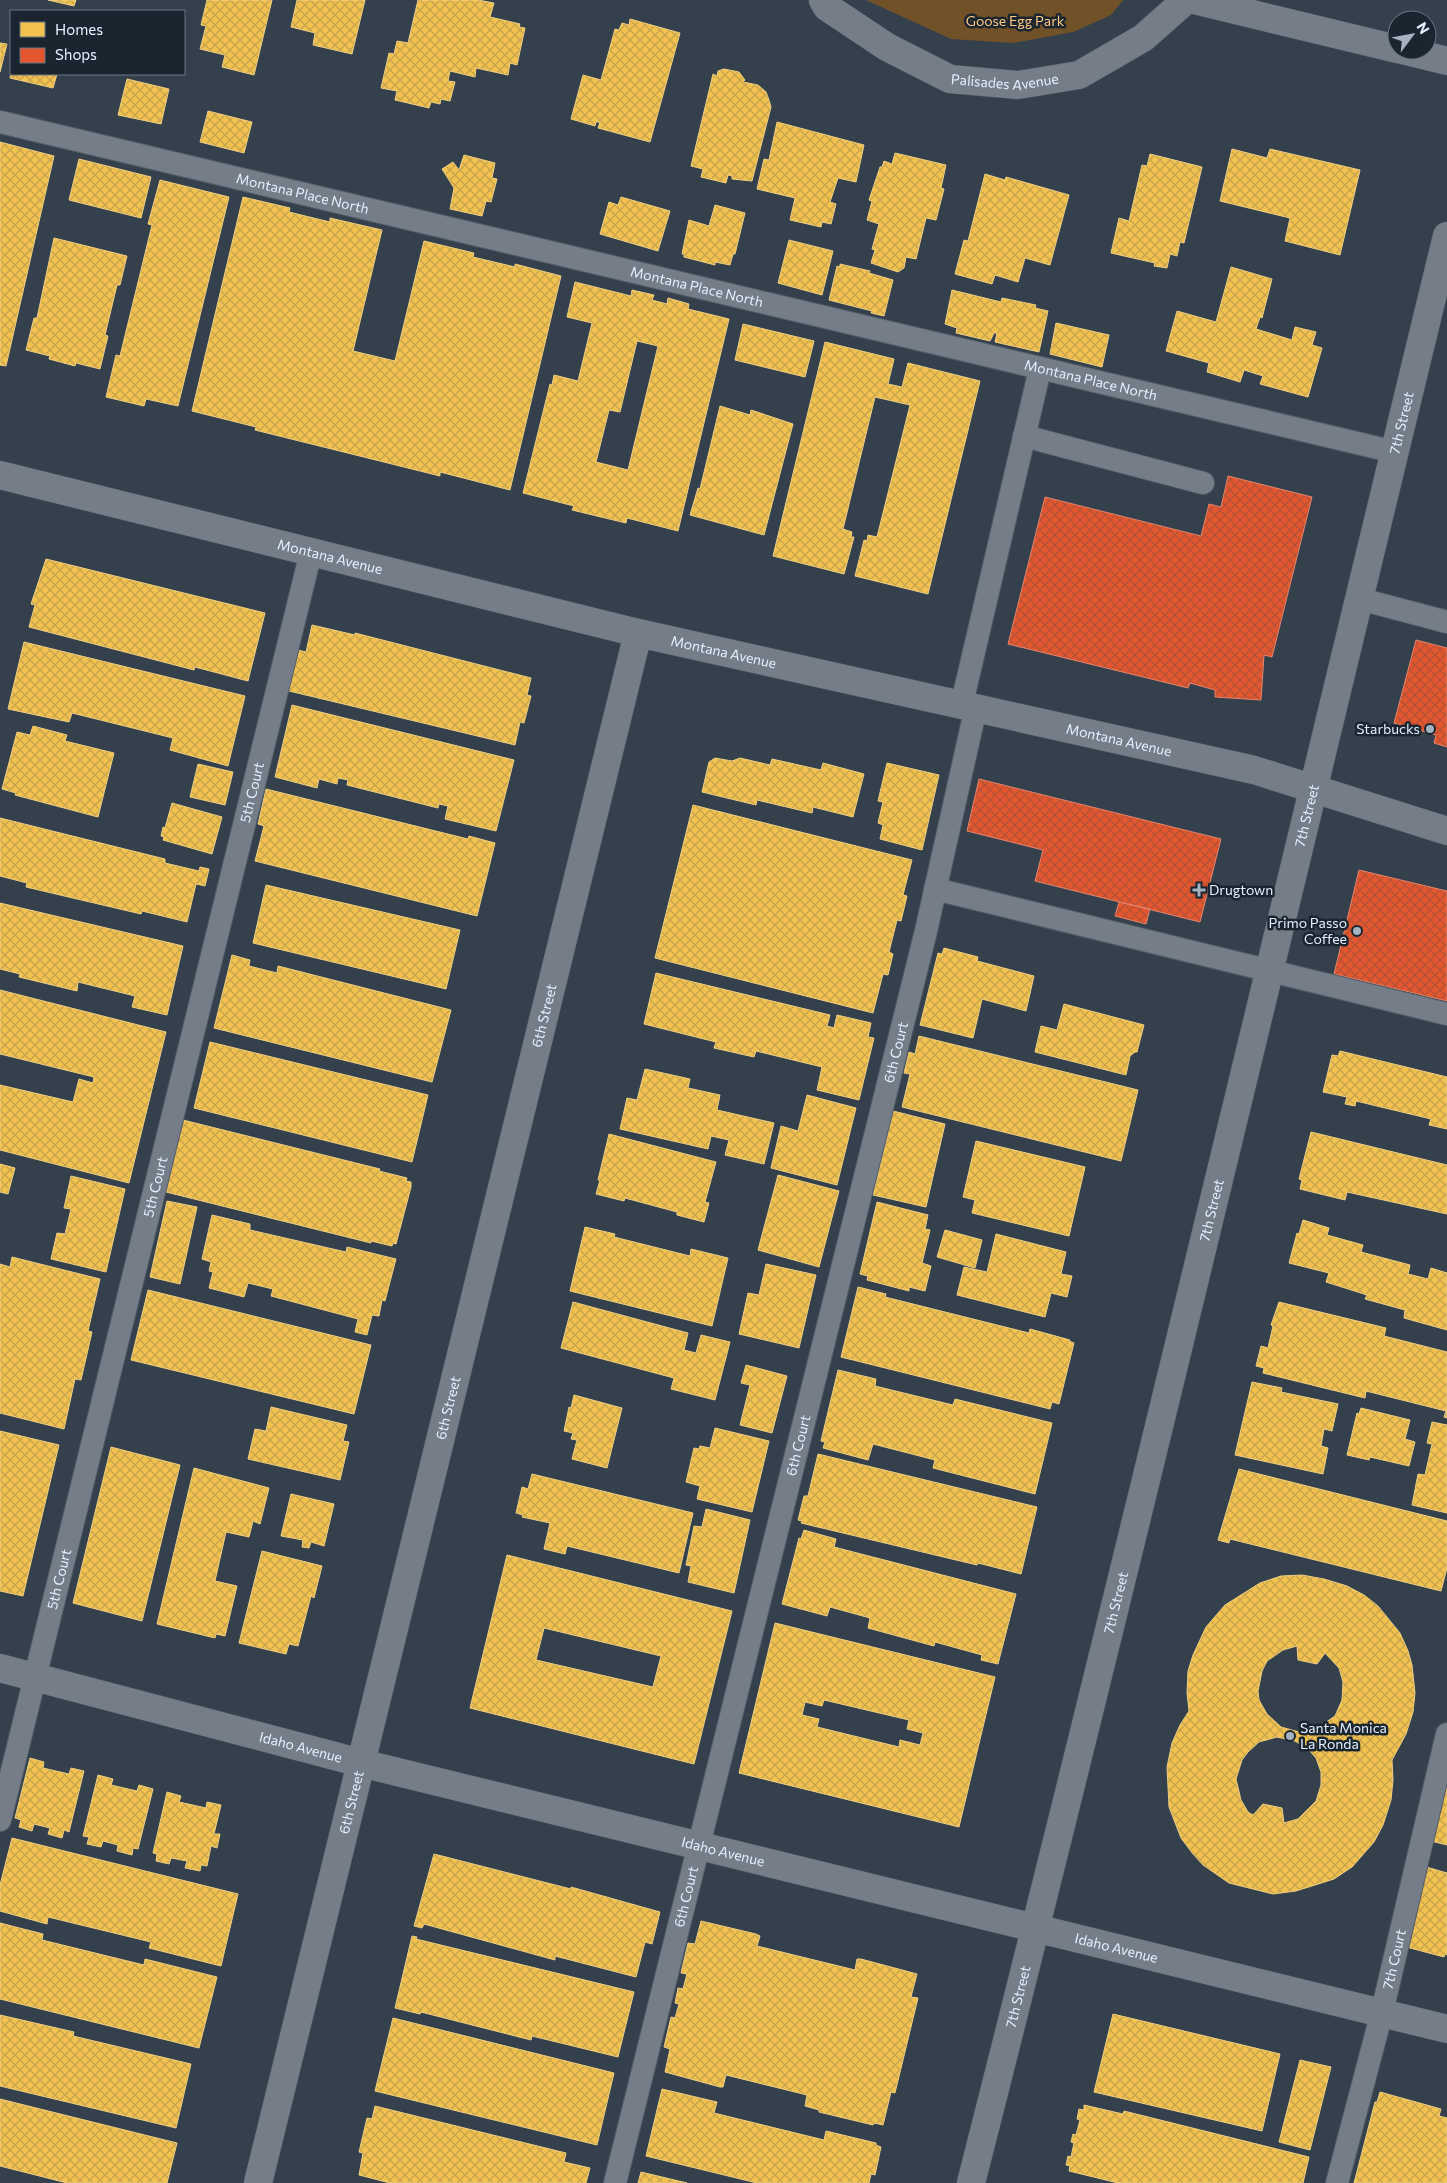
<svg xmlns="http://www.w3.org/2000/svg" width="1447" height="2183" font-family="Commissioner,sans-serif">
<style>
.park{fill:#715228}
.homes{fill:url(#homes-cross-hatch);stroke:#edcf83;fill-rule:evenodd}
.shops{fill:url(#shops-cross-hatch);stroke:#e3856d}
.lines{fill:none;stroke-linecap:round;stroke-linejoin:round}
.lane-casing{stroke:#515c67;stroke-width:24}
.street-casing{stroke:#515c67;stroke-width:29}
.secondary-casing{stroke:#515c67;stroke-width:29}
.lane{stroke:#757e88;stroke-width:22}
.street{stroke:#757e88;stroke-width:28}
.secondary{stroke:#757e88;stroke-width:28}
.poi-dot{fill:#a5b2c0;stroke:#1b2530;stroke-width:2}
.labels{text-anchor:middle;stroke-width:5;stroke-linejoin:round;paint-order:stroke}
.park-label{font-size:14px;fill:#fec882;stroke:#1b2530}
.street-label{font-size:14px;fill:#e2f0ff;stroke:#1b2530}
.poi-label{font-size:14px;fill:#e2f0ff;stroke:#1b2530;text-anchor:end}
</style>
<defs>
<pattern id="homes-cross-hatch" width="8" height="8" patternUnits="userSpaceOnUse" patternTransform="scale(1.25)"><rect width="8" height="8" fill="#f2c14e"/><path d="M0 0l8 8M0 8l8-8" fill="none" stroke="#c6a34e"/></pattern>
<pattern id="shops-cross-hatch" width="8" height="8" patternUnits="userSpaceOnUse" patternTransform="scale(1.25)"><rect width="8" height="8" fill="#e4572e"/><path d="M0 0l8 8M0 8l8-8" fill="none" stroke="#b45237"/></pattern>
</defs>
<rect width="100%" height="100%" fill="#34404c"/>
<path class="park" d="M866,0H1123L1111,15L1073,32L1013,43L951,39Z"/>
<path class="homes" d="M48,0H76L74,6Z
M207,0H272L254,75L222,67L225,55L200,49L206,26L201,25Z
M297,0H365L352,54L313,45L315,33L291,27Z
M418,0H478L494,3L490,17L520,24L519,27L525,28L517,65L510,63L508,75L476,68L475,77L450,71L448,81L455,82L450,101L441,99L440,104L431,102L429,108L395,100L397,91L381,88L389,53L394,54L397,41L408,43Z
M630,19L680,33L650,142L598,128L600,122H596L595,126L571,119L583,75L601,80L615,29L619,30L622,23L629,25Z
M0,43L7,44L0,72Z
M724,69L739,72L745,80L743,82L758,85L766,92L769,100L771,107L752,181L732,179V176L728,175L726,183L701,177L703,169L691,166L713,74L717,76L718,71Z
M11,73V74H57L53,88L10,78Z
M127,79L169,89L161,124L118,115Z
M208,111L252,122L244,153L200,142Z
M777,122L864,145L856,182L838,178L830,202L836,204L831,224L822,222L821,227L790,220L795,198L757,189L764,159L769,160Z
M0,142L54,156L6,366L0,365Z
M1232,149L1267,158L1270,149L1360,170L1340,255L1285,241L1290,218L1220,201Z
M895,153L946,165L941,188L944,189L936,220L926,218L916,259L906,257L904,268L898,272L871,263L875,250L872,249L879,224L867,220L872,201L869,200L880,167H882L884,161L892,164Z
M1150,154L1202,167L1184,243L1180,242L1177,256L1170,254L1167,268L1154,266L1155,263L1111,253L1119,218L1129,221L1142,165L1147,166Z
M464,155L495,163L492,178L497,179L491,202L486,201L482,216L450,209L454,188L442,169L453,162L459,170Z
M79,159L151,177L141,218L69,200Z
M985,174L1005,180L1006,177L1069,195L1050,265L1025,258L1018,282L995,275L992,284L955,274L964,240L968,241Z
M160,180L229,197L178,406L146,399L144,406L106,397L116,355L120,356L152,225L148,224Z
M243,197L290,208L289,212L330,222V218L382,230L353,351L395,361L424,241L474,253L473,257L515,267V264L561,276L510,490L440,472V476L255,430L256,427L192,411Z
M621,197L670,211L658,251L600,234L609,202L618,205Z
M715,205L745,213L735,254H733L730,265L715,262V265L684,257V254H682L689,220L709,226Z
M54,238L127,256L120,285H117L105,335L108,336L100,369L76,363L75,366L49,359L50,356L26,350L34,318H37Z
M789,240L833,251L822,295L778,283Z
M840,264L870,271L869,273L893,280L884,316L871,313L872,311L829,300L837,266L840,267Z
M1231,267L1272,279L1262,318L1260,317L1256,329L1292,340L1295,327L1316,332L1312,345L1322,348L1308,397L1260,384L1263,376L1244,370L1240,382L1207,372L1209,363L1166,351L1177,311L1216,322Z
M575,282L631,296L632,290L654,295L652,300L667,304L668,298L689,304L688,309L729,319L678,531L627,518L626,523L572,510L574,506L523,493L550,384L552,385L554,375L578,381L592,323L567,317ZM637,341L658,346L628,470L596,462L609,410L620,412Z
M952,290L1001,302L1002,298L1036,305L1035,308L1048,311L1039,352L995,342L997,333H994L990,341L956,333L957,328L945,324Z
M1056,323L1109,335L1102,367L1050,354Z
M743,324L814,341L805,377L735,360Z
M825,342L894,359L888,384L902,387L908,363L980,381L928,594L855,576L864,540L867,541L868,535L877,537L910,405L875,397L843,529L852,532L851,537H854L844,574L773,556Z
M720,406L750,415L751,410L793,424L764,535L690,515L698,488L700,489Z
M46,559L265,613L248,681L195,667L194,670L29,627L35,605L31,604Z
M312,625L355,635V633L531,678L527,695L531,696L524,723L520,722L515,745L289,691L298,650L306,652Z
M24,642L245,696L228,766L170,750L173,738L72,713L69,722L8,709Z
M292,705L514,760L496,831L445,819L448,806L439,804L438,808L347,785L348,780L338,778L337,784L319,779L317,788L275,777Z
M33,726L67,735L65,741L114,753L98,817L15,795L16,793L2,789L17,732L30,735Z
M715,758L732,761L740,758L770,765L772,759L821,770L823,763L864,774L853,817L813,807L812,813L757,800L756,805L702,792L709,762Z
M887,763L939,775L922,850L880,839L883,825L878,823L883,802L878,801Z
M198,764L233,772L225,805L190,797Z
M266,789L468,839L469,836L495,843L477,916L255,861L264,826L258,824Z
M172,803L222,817L212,854L163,840L164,837L161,836L163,827L165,828Z
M693,805L912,860L903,895L907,896L901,921L897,920L889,952L893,954L888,975L883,974L873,1013L655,958Z
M0,818L165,859V863L199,871L200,867L209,869L205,886L196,884L187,922L142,911L141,914L26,887L27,883L0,876Z
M266,885L460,930L446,989L253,943Z
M0,903L183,946L167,1015L132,1007L135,996L78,982L77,991L19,977L20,974L0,969Z
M944,948L978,957L977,961L1034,976L1026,1011L982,999L973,1038L920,1025L938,953L942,954Z
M232,955L250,960L249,966L277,973L278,966L451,1010L432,1082L214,1028Z
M656,973L830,1015L827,1026L834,1028L837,1015L871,1023L868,1037L874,1038L859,1100L817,1090L822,1067L756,1051L754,1057L714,1048L716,1042L644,1024Z
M0,990L166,1032L129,1183L0,1150V1085L73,1102L79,1079L93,1083L94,1077L0,1054Z
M1064,1004L1144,1025L1137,1052H1135L1130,1056L1126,1075L1035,1052L1041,1026L1057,1030Z
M919,1036L1138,1090L1121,1161L902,1107L910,1074L904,1073L909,1052L915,1054Z
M210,1042L428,1095L412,1162L194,1108Z
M1340,1051L1447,1077V1129L1429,1125L1431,1119L1356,1101L1355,1106L1345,1104L1347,1097L1323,1092L1332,1055L1338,1056Z
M645,1069L690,1079L688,1088L720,1095L717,1110L774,1123L764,1164L725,1155L729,1140L711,1136L708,1149L620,1129L627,1098L637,1100Z
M807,1095L856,1108L837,1185L771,1168L781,1126L798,1131Z
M893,1111L945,1124L926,1207L873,1195Z
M183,1120L380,1169L379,1171L407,1178L406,1181L411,1182V1187L396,1244L393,1243L392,1246L371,1241V1243L166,1192Z
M1311,1132L1447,1165V1214L1347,1192L1345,1200L1300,1189L1302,1180L1299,1179Z
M609,1134L716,1162L705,1202L709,1203L704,1222L677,1215V1212L625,1198L624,1201L596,1194L600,1180H598Z
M976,1141L1085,1167L1069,1236L972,1213L975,1200L963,1197Z
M0,1164L15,1168L8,1194L0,1192Z
M778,1175L839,1191L819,1267L758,1250Z
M71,1176L125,1189L106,1272L51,1259L57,1233L65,1234L71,1209L64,1208Z
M167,1201L197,1207L180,1284L150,1277Z
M877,1202L928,1215L925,1229L930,1230L922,1263L931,1266L925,1291L909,1287V1291L867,1280L868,1276L860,1274Z
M212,1215L250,1224V1230L346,1252L347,1247L396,1259L385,1301L382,1300L379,1316L372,1315L367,1335L355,1332L358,1319L271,1296L273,1289L248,1283L244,1297L209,1288L213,1272L209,1271L211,1262L202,1259Z
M1303,1220L1329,1228L1327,1235L1363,1245L1361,1252L1410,1265L1408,1274L1428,1279L1431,1268L1447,1273V1330L1404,1318L1405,1310L1365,1299L1367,1295L1326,1282L1329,1273L1289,1263L1297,1233L1299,1234Z
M585,1227L615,1234L614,1237L690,1256L691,1249L728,1258L712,1326L570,1291Z
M945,1230L982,1240L975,1268L937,1257Z
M996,1234L1066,1252L1061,1274L1072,1276L1067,1297L1051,1293L1045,1317L957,1295L964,1267L987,1272Z
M12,1257L100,1279L88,1331L92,1332L81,1380L75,1379L64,1429L0,1413V1264L10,1267Z
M766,1264L816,1275L799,1348L739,1334L748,1293L759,1295Z
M858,1287L886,1294L885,1297L1029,1333L1030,1329L1070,1340L1069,1341L1074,1343L1059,1404L1052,1402L1050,1409L841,1357Z
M148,1290L371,1345L354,1414L131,1360Z
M573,1302L688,1333L684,1350L696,1353L701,1335L730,1342L715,1400L671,1389L674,1378L561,1348Z
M1279,1302L1386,1328L1384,1336L1447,1352V1418L1444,1417L1446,1411L1366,1391L1365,1398L1263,1373L1264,1368L1256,1366L1261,1346L1268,1348L1273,1326L1271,1325Z
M746,1365L787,1376L772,1433L740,1425L750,1385L741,1383Z
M838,1370L876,1379L875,1386L953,1405L955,1399L1052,1423L1035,1494L933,1468L935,1460L873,1444L868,1460L823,1448L825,1442L821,1441Z
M1252,1382L1282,1388L1281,1392L1338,1404L1332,1431L1324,1429L1321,1446L1328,1448L1323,1474L1235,1455Z
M574,1395L622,1408L607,1468L572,1459L577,1440L571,1439L573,1433L564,1431L569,1407L571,1408Z
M271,1407L347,1425L343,1441L349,1442L340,1480L248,1459L255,1429L266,1431Z
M1361,1408L1410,1420L1405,1439L1415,1442L1409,1466L1370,1457L1369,1460L1347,1455L1357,1413L1359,1414Z
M1432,1422L1447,1425V1513L1412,1505L1418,1474L1425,1475L1432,1444L1427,1443Z
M715,1428L769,1441L752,1512L697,1499L700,1486L686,1482L694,1448L699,1449L700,1446L710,1448Z
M0,1431L59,1445L23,1596L0,1591Z
M111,1447L180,1465L142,1621L73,1603Z
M818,1454L1037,1507L1021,1574L978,1563L977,1565L801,1523L802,1521L798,1520L804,1496H808Z
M194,1468L269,1488L260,1524L253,1521L249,1537L226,1532L215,1581L237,1586L225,1636L216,1634L215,1638L157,1624Z
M1239,1469L1447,1521V1568L1441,1591L1230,1539L1229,1543L1218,1540Z
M532,1474L693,1513L679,1573L567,1546L565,1554L544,1549L550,1523L522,1517L523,1515L516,1513L522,1487L528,1489Z
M291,1494L334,1504L324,1546L311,1542L309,1548L302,1547L303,1540L281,1536Z
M706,1509L750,1520L734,1593L688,1582L691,1566L686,1565L694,1526L702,1527Z
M804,1530L836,1539L834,1547L1016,1594L998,1664L981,1660L982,1655L935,1642L934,1646L868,1628L870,1618L830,1607L827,1616L782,1604L799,1538L801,1539Z
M262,1551L322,1566L314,1598L311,1596L298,1646L289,1644L286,1654L239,1643Z
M507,1555L732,1611L694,1764L470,1708ZM544,1628L661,1656L653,1687L536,1660Z
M1302,1575L1324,1579L1347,1586L1364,1595L1378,1606L1400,1633L1408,1651L1412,1665L1415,1693L1413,1712L1406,1734L1392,1760L1393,1780L1391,1800L1383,1825L1374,1842L1352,1867L1334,1879L1296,1891L1273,1894L1229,1883L1203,1865L1193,1854L1181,1838L1169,1807L1167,1767L1172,1743L1180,1725L1189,1711L1187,1693L1188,1671L1193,1655L1206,1627L1225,1605L1260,1583L1281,1576ZM1297,1646L1298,1660L1317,1664L1325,1653L1339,1668L1343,1682L1342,1700L1335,1716L1316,1729L1299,1732L1281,1727L1267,1714L1259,1700L1258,1691L1262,1671L1267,1661L1283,1650ZM1277,1737L1295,1741L1309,1750L1316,1758L1321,1772V1785L1316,1801L1298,1819L1284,1823L1282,1808L1263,1804L1253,1815L1248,1812L1241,1800L1236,1779L1242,1760L1248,1752L1259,1742Z
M775,1623L995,1677L959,1827L739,1773ZM824,1700L909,1720L907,1729L923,1733L920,1745L900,1740L899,1747L817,1727L819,1719L802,1715L805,1702L822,1706Z
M30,1758L44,1762L43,1768L69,1774L71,1768L84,1771L69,1832L64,1830L62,1838L48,1834L50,1828L34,1824L32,1831L19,1827L21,1820L15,1818Z
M1447,1772V1845L1431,1841Z
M98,1775L113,1779L111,1785L137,1791L139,1785L153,1789L138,1849L133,1848L132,1855L117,1851L118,1845L103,1841L101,1847L87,1844L89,1837L83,1836Z
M167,1792L181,1796L179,1802L206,1808L207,1802L221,1805L214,1834H220L217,1848L211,1846L207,1866L201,1865L200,1871L185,1868L187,1861L171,1858L169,1864L156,1861L157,1854L153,1853Z
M12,1838L238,1894L221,1966L149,1948L151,1942L48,1917L47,1924L0,1911V1885Z
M434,1854L571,1889V1887L660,1912L652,1944L645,1942L636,1977L555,1956V1960L424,1924L422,1928L414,1926Z
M1423,1866L1447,1873V1955L1445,1954L1444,1957L1399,1945Z
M701,1921L756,1934L760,1936L757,1946L855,1970L857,1959H861L917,1974L911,1997L918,1998L895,2093L891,2092L883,2125L874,2123L873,2125L819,2112V2110L805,2106L807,2095L726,2075L723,2087H720L665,2072L670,2049L664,2047L671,2017L675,2018L679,2004L675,2003L678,1988L683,1989L687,1974L681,1973L688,1943L695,1944Z
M0,1923L43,1934L42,1940L144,1965L145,1959L217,1977L199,2048L0,1999Z
M412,1936L417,1937L416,1939L634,1992L618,2057L532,2036L531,2040L421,2012L420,2014L395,2008Z
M1113,2014L1280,2054L1262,2131L1094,2092Z
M0,2015L74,2032L73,2036L191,2064L176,2128L0,2086Z
M393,2018L614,2073L597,2145L375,2091Z
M1300,2060L1331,2067L1310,2150L1279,2142Z
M662,2089L717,2102L714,2113L824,2140L826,2131L876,2143V2145L881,2147L875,2175L871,2174L869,2183H757L646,2156Z
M1380,2092L1441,2109L1439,2116L1447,2118V2183H1354L1375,2102H1377Z
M0,2099L177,2143L167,2183H67L0,2166Z
M1084,2105L1123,2114L1124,2111L1309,2157L1303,2183H1118L1069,2171L1070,2166L1066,2165L1068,2156L1071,2157L1074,2143L1071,2142L1073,2134L1076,2135L1080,2120L1077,2119L1079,2109L1084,2110Z
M375,2106L566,2153L564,2162L590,2168L586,2183H390L359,2175L363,2153L359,2152L367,2118L372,2119Z
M641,2172L687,2183H638Z"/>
<path class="shops" d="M1228,476L1312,497L1272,657L1264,655L1261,700L1215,697V690L1190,683L1188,688L1008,644L1045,497L1201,536L1209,504L1221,507Z
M1416,640L1447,648V747L1434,743L1436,735L1394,723Z
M979,779L1221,839L1200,922L1035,881L1043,850L967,831Z
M1359,870L1447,891V1001L1334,974Z
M1119,902L1150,909L1146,924L1115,916Z"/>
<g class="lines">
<g class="lane-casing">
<g id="lane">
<path id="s1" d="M0,122L1395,452"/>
<path d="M1024,436L1203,483"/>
<path d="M1360,599L1447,622"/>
<path d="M962,703L1040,369"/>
<path d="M935,889L1447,1014"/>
<path id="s2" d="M0,1820L311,552"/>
<path id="s3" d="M615,2183L926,931L976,707"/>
<path id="s4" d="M1337,2183L1382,2012L1447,1734"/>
</g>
</g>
<g class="street-casing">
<g id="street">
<path id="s5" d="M823,0L827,7L887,47L950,79L1018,85L1079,75L1143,38L1186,0"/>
<path d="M1194,0L1397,49"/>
<path d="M1402,50L1447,61"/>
<path id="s6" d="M0,1668L361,1763L1447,2029"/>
<path id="s7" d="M258,2183L638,633"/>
<path id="s8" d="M971,2183C1136,1535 1289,885 1447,236"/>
</g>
</g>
<g class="secondary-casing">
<g id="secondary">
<path id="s9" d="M0,475L638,633L1254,770L1447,831"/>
</g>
</g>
<use href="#lane" class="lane"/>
<use href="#street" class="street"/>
<use href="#secondary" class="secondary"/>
</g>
<g class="poi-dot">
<circle cx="1430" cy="729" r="5"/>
<path d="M1196.5 882.5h5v5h5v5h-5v5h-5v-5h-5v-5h5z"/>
<circle cx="1357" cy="931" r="5"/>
<circle cx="1290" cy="1736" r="5"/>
</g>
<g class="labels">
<g class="park-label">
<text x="1015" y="26">Goose Egg Park</text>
</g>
<g class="street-label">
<text dy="5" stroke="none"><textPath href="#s5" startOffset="206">Palisades Avenue</textPath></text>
<text dy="5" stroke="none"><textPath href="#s1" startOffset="311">Montana Place North</textPath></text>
<text dy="5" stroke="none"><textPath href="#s1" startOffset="716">Montana Place North</textPath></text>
<text dy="5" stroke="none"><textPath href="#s1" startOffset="1121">Montana Place North</textPath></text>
<text dy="5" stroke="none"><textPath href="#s8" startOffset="1812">7th Street</textPath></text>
<text dy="5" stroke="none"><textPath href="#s9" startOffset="340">Montana Avenue</textPath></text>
<text dy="5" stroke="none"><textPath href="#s9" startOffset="745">Montana Avenue</textPath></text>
<text dy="5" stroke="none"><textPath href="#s9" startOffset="1150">Montana Avenue</textPath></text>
<text dy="5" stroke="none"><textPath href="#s2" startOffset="1058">5th Court</textPath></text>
<text dy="5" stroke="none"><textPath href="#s8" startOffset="1408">7th Street</textPath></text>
<text dy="5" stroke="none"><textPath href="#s7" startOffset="1202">6th Street</textPath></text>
<text dy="5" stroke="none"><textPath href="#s3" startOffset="1165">6th Court</textPath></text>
<text dy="5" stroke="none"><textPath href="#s2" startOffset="652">5th Court</textPath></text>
<text dy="5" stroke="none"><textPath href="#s8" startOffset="1002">7th Street</textPath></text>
<text dy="5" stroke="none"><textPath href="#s7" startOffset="798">6th Street</textPath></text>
<text dy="5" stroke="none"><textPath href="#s3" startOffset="760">6th Court</textPath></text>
<text dy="5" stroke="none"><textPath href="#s2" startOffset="248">5th Court</textPath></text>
<text dy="5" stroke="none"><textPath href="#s8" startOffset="598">7th Street</textPath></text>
<text dy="5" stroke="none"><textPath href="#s6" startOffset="311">Idaho Avenue</textPath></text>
<text dy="5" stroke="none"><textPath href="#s7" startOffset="392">6th Street</textPath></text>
<text dy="5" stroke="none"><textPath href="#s6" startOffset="746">Idaho Avenue</textPath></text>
<text dy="5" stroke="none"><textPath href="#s3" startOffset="295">6th Court</textPath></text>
<text dy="5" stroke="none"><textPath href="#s6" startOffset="1151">Idaho Avenue</textPath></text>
<text dy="5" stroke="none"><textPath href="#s4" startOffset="231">7th Court</textPath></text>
<text dy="5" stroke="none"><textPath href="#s8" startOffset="192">7th Street</textPath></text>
</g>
<g class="poi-label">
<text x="1420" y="734">Starbucks</text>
<text x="1209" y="895" text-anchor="start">Drugtown</text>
<text x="1347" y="928">Primo Passo<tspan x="1347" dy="16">Coffee</tspan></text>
<text x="1300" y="1733" text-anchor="start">Santa Monica<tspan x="1300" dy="16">La Ronda</tspan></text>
</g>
</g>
<rect x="10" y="10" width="175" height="65" fill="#1b2530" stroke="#6b7683"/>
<rect x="20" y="22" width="25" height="15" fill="#f2c14e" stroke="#6b7683"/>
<text x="55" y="35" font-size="15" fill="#e2f0ff">Homes</text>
<rect x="20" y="48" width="25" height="15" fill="#e4572e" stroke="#6b7683"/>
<text x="55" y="60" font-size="15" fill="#e2f0ff">Shops</text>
<g transform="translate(1412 35) rotate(58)"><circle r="24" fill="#1b2530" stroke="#6b7683"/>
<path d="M0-4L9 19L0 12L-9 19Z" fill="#a5b2c0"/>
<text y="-8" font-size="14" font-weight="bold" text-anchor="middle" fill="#e2f0ff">N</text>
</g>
</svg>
